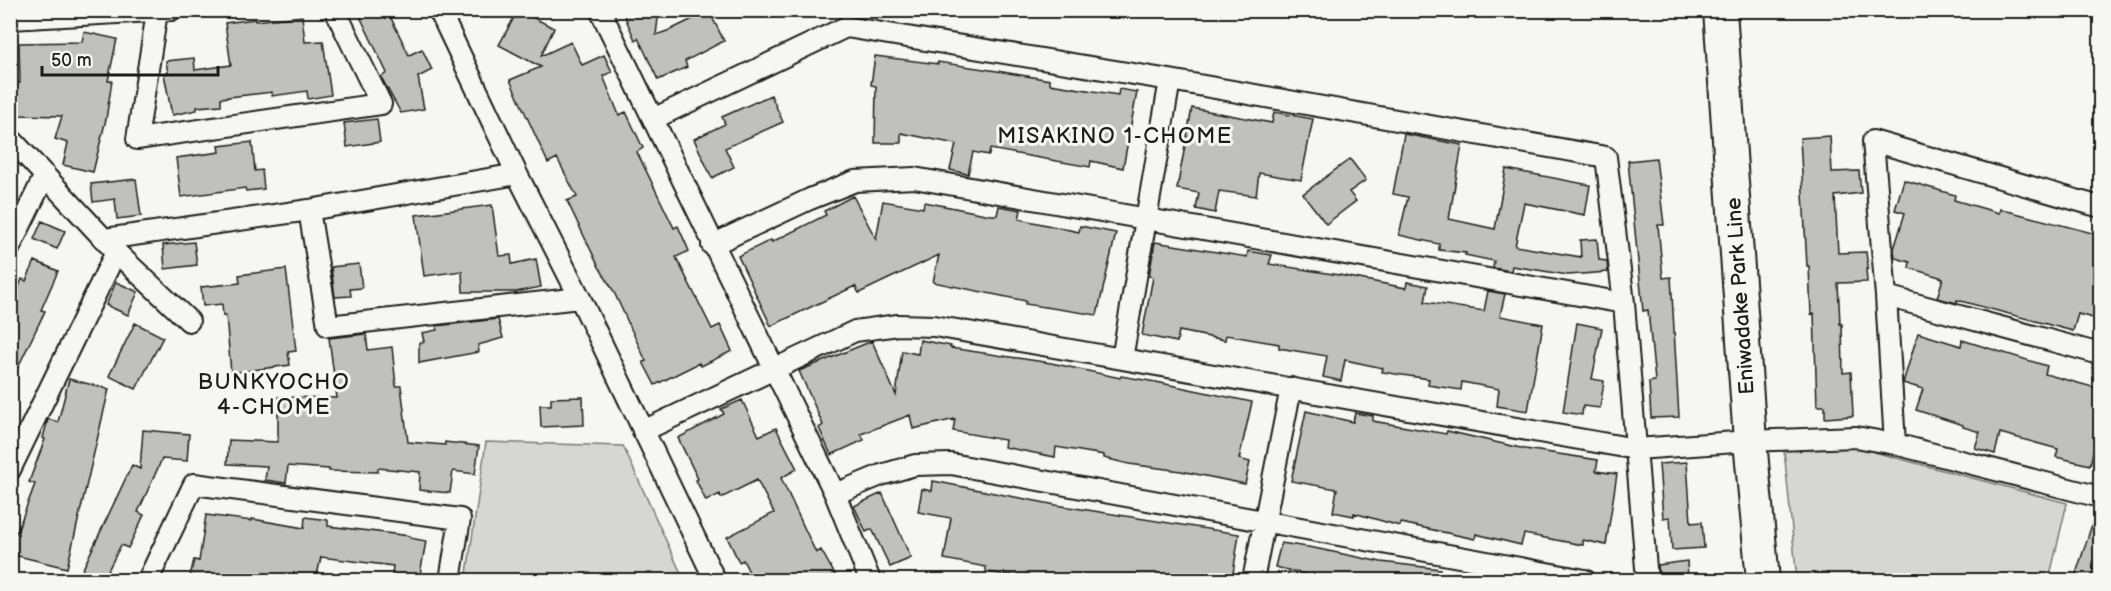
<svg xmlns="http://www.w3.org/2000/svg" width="2111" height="591" font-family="'Balsamiq Sans',sans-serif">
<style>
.park{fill:#d6d6d2;stroke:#797977;stroke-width:1.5}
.building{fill:#c0c0bd;stroke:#1c1c1c;stroke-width:1.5}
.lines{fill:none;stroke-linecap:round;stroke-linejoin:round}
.minor-casing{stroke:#1c1c1c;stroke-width:24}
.primary-casing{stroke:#1c1c1c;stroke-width:36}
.minor{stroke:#f6f6f2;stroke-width:20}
.primary{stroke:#f6f6f2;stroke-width:32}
.labels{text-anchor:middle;stroke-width:6;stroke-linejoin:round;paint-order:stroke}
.street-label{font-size:21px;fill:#1c1c1c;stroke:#f6f6f2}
.neighbourhood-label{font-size:22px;letter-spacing:1.5px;fill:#1c1c1c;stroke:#f6f6f2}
</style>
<rect width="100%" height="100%" fill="#f6f6f2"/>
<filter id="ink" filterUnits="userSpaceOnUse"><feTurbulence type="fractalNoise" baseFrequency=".0167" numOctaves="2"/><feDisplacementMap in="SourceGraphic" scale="12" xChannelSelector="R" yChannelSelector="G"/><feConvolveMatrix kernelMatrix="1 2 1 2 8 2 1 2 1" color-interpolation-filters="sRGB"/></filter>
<g filter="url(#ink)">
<path class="park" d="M1825,439L2067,503L2049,580H1797L1784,450Z
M486,442L623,446L684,580H466Z"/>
<path class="building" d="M357,10H387L409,55L422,49L432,70L418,77L424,109L401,113L381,77L387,73Z
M518,10L554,28L541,56L571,42L582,65L604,55L612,72L603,76L619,115L626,112L643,148L637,152L674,228L678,226L689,251L676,257L712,329L720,325L732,351L701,366L699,363L655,385L643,362L646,361L613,290L599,267L567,201L577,197L557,158L548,163L510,80L541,67L499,45Z
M622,10H659L656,35L670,30L709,11L724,41L685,61L687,67L658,80L643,48L638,38L635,40Z
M302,16L305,42L323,41L331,95L308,99L307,91L272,96V92L221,98V105L197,107V110L172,115L164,74L168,73L166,61L194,58L195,70L231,65L225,23L255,19V21Z
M84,32L117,39L108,81H112L106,119L93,172L63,165L68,143L55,139L62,116L16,115L17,83H20L19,43L82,42Z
M875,56L938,64V62L997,71L1050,80V84L1118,95L1119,89L1137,92L1123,168L1091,161L1090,167L990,149L989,155L973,152L968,174L950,170L956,144L901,133V143H875L876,86L871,85Z
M771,95L783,122L725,148L734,167L712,178L694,139L725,124L722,117Z
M1192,108L1272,123L1274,112L1313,119L1301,180L1259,173L1256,196L1219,191L1215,213L1196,209L1199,193L1177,189Z
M377,119L380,142L347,147L344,123Z
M1404,134L1462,145L1449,219L1495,229L1506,169L1590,185L1585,215L1524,203L1515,246L1581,257L1580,240L1597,239L1599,260L1607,261L1608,272L1568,275L1512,266L1511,271L1493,268L1494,261L1465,255L1466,253L1439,250V244L1399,235L1408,197L1393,194Z
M1830,136L1832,172L1859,171L1861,193L1835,196L1838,253L1866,252L1868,269H1866L1867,282L1838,283L1840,324H1842L1843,373L1851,372L1853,416L1825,418V406H1817L1814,313L1811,314L1809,266H1807L1800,138Z
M252,142L255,171L262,170L264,189L246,191L245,188L181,197L176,158L220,152L219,146Z
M1656,158L1664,225H1658L1663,278L1671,277L1679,417L1651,418L1649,382L1655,381L1648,310L1643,311L1628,161Z
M1350,159L1366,180L1349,192L1356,201L1326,224L1303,194Z
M136,179L141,216L117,219L115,199L93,202L91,184Z
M1904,180L1955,195L1954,200L1999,213L2000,209L2100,235V320L2078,314L2073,331L1957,300V303L1937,298L1943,278L1909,268L1910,262L1895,258L1894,249L1905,213L1895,210Z
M853,196L876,239L883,201L923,208L924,202L990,215H997L999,206L1021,210L1019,219L1079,232L1080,226L1116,233L1097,315L1025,304L1026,301L933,282L939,255L859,293L855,286L771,326L738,256L771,240L772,242L826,215L824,211Z
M492,205L499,256L511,255L512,264L536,259L541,287L516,292H463L462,271L424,276L416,215Z
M42,221L65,231L57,249L34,239Z
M194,242L197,265L165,269L163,245Z
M1155,242L1247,257L1248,251L1272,255L1269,264L1339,275L1406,288L1407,282L1428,286L1425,302L1484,311L1488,291L1505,294L1500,316L1543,324L1528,411L1497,406L1499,389L1462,382L1461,390L1428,385L1429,379L1382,372L1383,368L1345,360L1341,381L1323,377L1327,356L1279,348V344L1226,335L1225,340L1179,331L1177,342L1142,335L1153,277L1149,276Z
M35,261L58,271L41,310L45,311L10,384V307L22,279L26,281Z
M359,264L362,288L350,289L351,296L335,297L331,267Z
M286,269L296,351L288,352L290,365L231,373L226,315L223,316L222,304L203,306L201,287L240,283L239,275Z
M116,282L138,292L128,315L106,305Z
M498,319L503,338L478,345L479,352L419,363V343L424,342L422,333L437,330L436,326Z
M135,323L163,337L136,389L109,376Z
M1577,323L1602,328L1592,379L1604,381L1600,408L1583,406L1582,415L1563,412Z
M1918,333L1961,346L1962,340L2047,366L2045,374L2100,389V422L2090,465L2056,457L2058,449L2000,433L1995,454L1975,448L1980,432L1963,427V425L1916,410L1923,389L1903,383Z
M366,334L368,350L392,347L396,386H401L408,442L445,445V442L479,446L475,474L453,471L450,493L419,490L420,472L378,468V472L329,471V469L288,466L286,483L265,480L267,466L227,464L229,440L278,442V397L337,398L329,338Z
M920,340L951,346L950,348L1051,363L1120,378L1121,376L1156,382L1252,402L1239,459L1250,462L1245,484L1181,471L1129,464L1104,458V455L1056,447L1055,457L1004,447L1005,440L953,431L955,419L913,429L910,415L861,434L864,440L831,455L819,428L823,425L799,371L872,341L896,395L902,351L918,354Z
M69,379L109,389L67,568L10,554V530L17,532L35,484L29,482L45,439L43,438L48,419L58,422Z
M583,397L584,425L541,427L540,405H551V398Z
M742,400L759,436L776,428L797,469L781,478L816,553L821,550L838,580H753L743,560L739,562L727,537L774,513L757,480L721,498L720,494L706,501L696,480L698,479L678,438L724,414L721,409Z
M1306,411L1353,422L1355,413L1373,416V421L1446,434L1447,431L1525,449L1598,460L1596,471L1617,474L1606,545L1583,540V545L1524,534L1521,545L1476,534L1475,539L1401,523L1400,526L1354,513V516L1333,512L1337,489L1291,481Z
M143,430L189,434L187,461L162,459L138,512L144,515L128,548L121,545L103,580H95L81,573L132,465L140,469Z
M1687,462L1691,523L1702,522L1704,548L1672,550L1670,517L1663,518L1659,464Z
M933,481L1056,505L1239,534L1232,580H1050L986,572V567L944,559L951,518L918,512L922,489L932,491Z
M882,493L911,558L890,567L872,529L866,532L854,506Z
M2097,509L2100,510V580H2074Z
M206,515L252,521V519L304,528L305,517L328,520V526L410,536V538L426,541L419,580L392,575L393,566L321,557L316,580H189L194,560L199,561Z
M1281,543L1314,548L1381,562L1440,569L1439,580H1330L1275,567Z
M1687,561L1688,580H1659L1658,565Z"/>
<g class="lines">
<g class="minor-casing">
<path id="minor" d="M439,10L517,174L580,298L715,580
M600,10L835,494L870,580
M157,12L137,139L381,104L335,10
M10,19L171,10
M653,119L846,27L1170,80L1606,157L1624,303L1647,580
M10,138L116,252L189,321
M309,210L328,326L580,298
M105,239L309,210L517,174
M712,245L810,199L855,181L914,178L1624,303
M10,247L45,175
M1886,296L2100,354
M1122,359L1170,80
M643,431L855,331L898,325L934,326L1636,449L1750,441L1856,437L1895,444L2100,497
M1895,444L1886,296L1873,141L2100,207
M10,470L116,252
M835,494L881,475L915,465L951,464L1585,580
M148,580L194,484L460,519L450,580
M1253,580L1291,388"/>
</g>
<g class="primary-casing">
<path id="primary" d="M1720,10L1750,441L1763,580"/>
</g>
<use href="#minor" class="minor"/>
<use href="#primary" class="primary"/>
</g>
</g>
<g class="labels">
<g class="street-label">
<text transform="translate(1740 296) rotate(-94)" y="7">Eniwadake Park Line</text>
</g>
<g class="neighbourhood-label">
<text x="1115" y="143">MISAKINO 1-CHOME</text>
<text x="274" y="389">BUNKYOCHO<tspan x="274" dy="25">4-CHOME</tspan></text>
</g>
</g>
<rect width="2111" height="591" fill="none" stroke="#f6f6f2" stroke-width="36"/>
<rect x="18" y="18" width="2075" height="555" fill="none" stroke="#1c1c1c" stroke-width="2" filter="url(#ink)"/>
<path d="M42 66v9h176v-9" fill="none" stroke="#1c1c1c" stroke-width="3"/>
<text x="51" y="66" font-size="18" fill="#1c1c1c" stroke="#f6f6f2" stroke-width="4.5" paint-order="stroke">50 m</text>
</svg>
